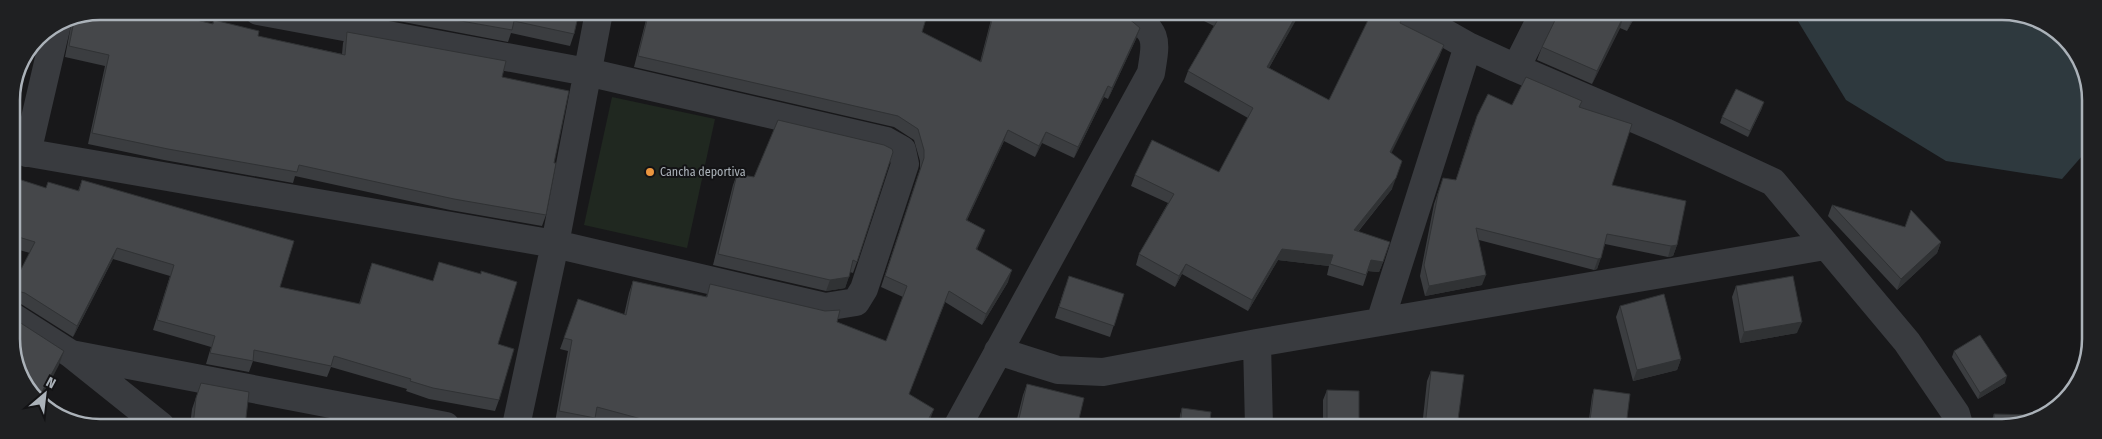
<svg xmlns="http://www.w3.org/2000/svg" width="2102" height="439" font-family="'Fira Sans Condensed',sans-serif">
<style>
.green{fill:#202820}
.water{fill:#2e393e}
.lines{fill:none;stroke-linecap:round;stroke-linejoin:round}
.minor{stroke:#393b3f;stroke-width:28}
.wall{fill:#3b3d40}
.shaded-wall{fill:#303234}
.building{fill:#45474a;stroke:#303234}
.poi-dot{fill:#eb963f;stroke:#131315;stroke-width:2}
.labels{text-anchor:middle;stroke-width:4;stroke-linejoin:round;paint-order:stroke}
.poi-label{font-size:12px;fill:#abb2b9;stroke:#131315;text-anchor:start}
.rim{fill:none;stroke:#abb2b9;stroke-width:2.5}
</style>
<rect width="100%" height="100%" fill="#18181a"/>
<path class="green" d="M612,97L715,119L687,248L584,225Z"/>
<path class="water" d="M1793,13H2019L2065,37L2089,82V148L2062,179L1946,161L1846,100Z"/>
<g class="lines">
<path class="minor" d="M1408,12L1468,46L1516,68L1665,132L1773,182L1907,342L1956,414L1960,428
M1516,68L1544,12
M12,150L555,244L825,307L856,302L864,289L905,164L902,150L886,141L587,72L258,11
M27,153L57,24
M13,317L71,354L161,426
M1380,322L1468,46
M1257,343L1259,427
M998,351L1058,370L1103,372L1257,343L1825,246
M71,354L446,426
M516,426L555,244L599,12
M957,427L1151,73C1157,37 1158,32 1126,12"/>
</g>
<path class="wall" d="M100,11L212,24L214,20L258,36L342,54L343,43L347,32L502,77L554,163L546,215L542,226L450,210L295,176L293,183L164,160L88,144L105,66L65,57L72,20L70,17Z
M346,11L579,12L574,34L570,46L511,33L508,42Z
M648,12H928L922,32L980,62L993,12H1094L1140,28L1136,39L1108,99L1104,97L1074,158L1042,143L1035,157L1004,141L967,220L985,230L977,249L1008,282L982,325L945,302L909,394L930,420L926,427H625L595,418L592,426H578L555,422L568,351L560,349L578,299L624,315L629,293L633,281L706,297L710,284L837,322L886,341L903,297L881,287L920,169V161L914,140L894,127L634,67Z
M1186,12H1300L1269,68L1329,100L1404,15L1401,23L1440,55L1391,152L1392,189L1358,232L1383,262L1379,272L1368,271L1363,286L1327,275L1329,266L1278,260L1248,311L1182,274L1175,287L1136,265L1139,254L1168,203L1131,186L1135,175L1219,172L1248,118L1184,82L1188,71L1214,26Z
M1559,12L1637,13L1627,31L1620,28L1592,84L1537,60L1542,47Z
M37,37L39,40L35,51L33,50L32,55L28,66H26L16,116L12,127L11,94Z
M1582,101L1580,107L1612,185L1677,245L1673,256L1668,257L1605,244L1597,269L1594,270L1479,240L1482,285L1425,296L1420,276L1434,204L1443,178L1456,180L1473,126L1512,105Z
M1762,108L1748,137L1720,123L1722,117Z
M737,174L754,177L857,262L853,273L850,272L845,288L826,291L713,265L733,185Z
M12,177L46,188L78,191L82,180L280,287L359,304L368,274L372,263L433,281L439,262L498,344L499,400L495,411L429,399L406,391L407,389L331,367L327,377L253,361L249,372L206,364L211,347L153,330L170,276L113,259L73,337L21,304L13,302V285L30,253L12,248Z
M1832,205L1941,242L1937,253L1897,290L1828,216Z
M1736,286L1797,333L1740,343L1732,297Z
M1065,287L1124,294L1110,337L1055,318Z
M1620,306L1681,359L1677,370L1633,381L1616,317Z
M1954,351L2005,383L1978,399L1952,357Z
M1431,371L1457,427H1422L1427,381Z
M201,383L245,426H190L192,409Z
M1027,384L1077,427H994L996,421L1015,427L1023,395Z
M1594,389L1626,426V427H1588L1592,396Z
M1327,390L1359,427H1323V400Z
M1182,408L1209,427H1179L1180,415Z
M1994,414L2008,428H1990V425Z"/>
<path class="shaded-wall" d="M1298,12H1300L1299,15L1263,78L1267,67Z
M1635,13H1637L1627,31L1632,19Z
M1624,15L1620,28L1592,84L1597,71Z
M1140,28L1136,39L1108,99L1112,88Z
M1444,45L1440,55L1387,162L1390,152Z
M29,55H32L28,66H24Z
M1108,86L1104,97L1074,158L1078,147Z
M1764,102L1762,108L1748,137L1750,131Z
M1008,130L1004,141L962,231L966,220Z
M1046,132L1042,143L1035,157L1039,146Z
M1396,178L1392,189L1350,241L1354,230Z
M985,230L981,241L972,260L976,249Z
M1941,242L1937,253L1897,290L1901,279Z
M1677,245L1673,256L1668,257L1671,246Z
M117,248L113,259L73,337L77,326Z
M1282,249L1333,255L1329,266L1278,260L1248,311L1252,300Z
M1601,258L1597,269L1594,270L1598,259Z
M1371,260L1383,262L1379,272L1367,271Z
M1186,264L1182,274L1175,287L1179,276Z
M1012,270L1008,282L982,325L986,314Z
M1486,275L1482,285L1425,296L1429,286Z
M849,277L845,288L826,291L830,280Z
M17,291L13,301V302V292Z
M1802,322L1797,333L1740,343L1744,332Z
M64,351L59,365L39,403L37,401Z
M1681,359L1677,370L1633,381L1637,370Z
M2007,376L2005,383L1978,399L1980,393Z
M934,409L930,420L926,427H924Z"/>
<path class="building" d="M100,11H159L213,24L214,20L259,31L258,36L345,55L347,32L506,61L502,77L569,91L554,163H556L546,215L454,199L299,165L297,172L168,149L92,133L109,55L69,46L75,16Z
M410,12H579L574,34L514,21L512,30Z
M649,12H928L922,32L981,62L994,12H1094L1106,17L1109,12H1121L1140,28L1112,88L1108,86L1078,147L1046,132L1039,146L1008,130L966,220L985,230L976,249L1012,270L986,314L949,291L909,394L934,409L924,427H671L597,407L595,418L559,411L572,340L564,338L578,299L626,315L633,281L707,297L710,284L825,311L840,310L837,322L886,341L907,286L885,276L924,158V150L918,129L898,116L638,56Z
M1213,12H1298L1267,67L1329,100L1372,12H1402L1404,15L1400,23L1444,45L1390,152L1402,161L1396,178L1354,230L1390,242L1383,262L1371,260L1366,275L1330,264L1333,255L1282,249L1252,300L1186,264L1179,276L1139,254L1174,194L1135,175L1152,140L1219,172L1253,108L1188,71L1220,16Z
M1559,12L1635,13L1632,19L1624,15L1597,71L1542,47Z
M33,47L32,55H29Z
M27,59L16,116L12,115L11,94Z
M1526,77L1582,101L1579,107L1632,124L1612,185L1686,201L1677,245L1671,246L1607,234L1601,258L1598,259L1476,228L1486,275L1429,286L1424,265L1438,194L1443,178L1456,180L1477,116L1488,94L1512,105Z
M1736,89L1764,102L1750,131L1722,117Z
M778,120L884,145L892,149L893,152L857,262L853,260L849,277L830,280L718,254L737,174L754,177Z
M12,177L46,188L48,182L79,191L82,180L294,241L280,287L360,304L372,263L433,281L439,262L481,274V271L517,282L498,344L514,349L499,400L433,388L410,381L411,379L334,356L331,366L254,350L253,361L210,353L215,336L157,320L174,265L117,248L77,326L25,293L17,291L13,292V285L35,242L12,235Z
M1832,205L1905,227L1911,210L1941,242L1901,279Z
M1069,276L1124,294L1114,326L1059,307Z
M1793,276L1802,322L1744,332L1736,286Z
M1664,294L1681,359L1637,370L1620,306Z
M13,318L64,351L37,401L13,357Z
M1980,335L2007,376L1980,393L1954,351Z
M1431,371L1464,375L1457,427H1425Z
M201,383L249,392L245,426H193L196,398Z
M1027,384L1084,398L1077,427H1017Z
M1594,389L1630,394L1626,426L1590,420Z
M1327,390L1359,391V427H1327Z
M1182,408L1211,412L1209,427H1180Z
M1994,414L2036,415V416L2008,428H1994Z
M996,421L1016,427H994Z
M272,423L298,426H271Z"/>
<circle class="poi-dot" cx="650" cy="172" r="5"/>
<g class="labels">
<g class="poi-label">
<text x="660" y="176">Cancha deportiva</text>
</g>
</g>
<path d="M0 0H2102V439H0ZM100 20H2002A80 80 0 0 1 2082 100V339A80 80 0 0 1 2002 419H100A80 80 0 0 1 20 339V100A80 80 0 0 1 100 20Z" fill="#1f2022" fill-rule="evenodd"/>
<path class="rim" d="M100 20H2002A80 80 0 0 1 2082 100V339A80 80 0 0 1 2002 419H100A80 80 0 0 1 20 339V100A80 80 0 0 1 100 20Z"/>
<g transform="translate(45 394) rotate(28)" stroke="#131315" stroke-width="4" paint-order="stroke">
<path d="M0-4L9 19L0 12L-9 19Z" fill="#abb2b9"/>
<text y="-8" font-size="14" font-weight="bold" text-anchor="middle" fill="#abb2b9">N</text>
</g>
</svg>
